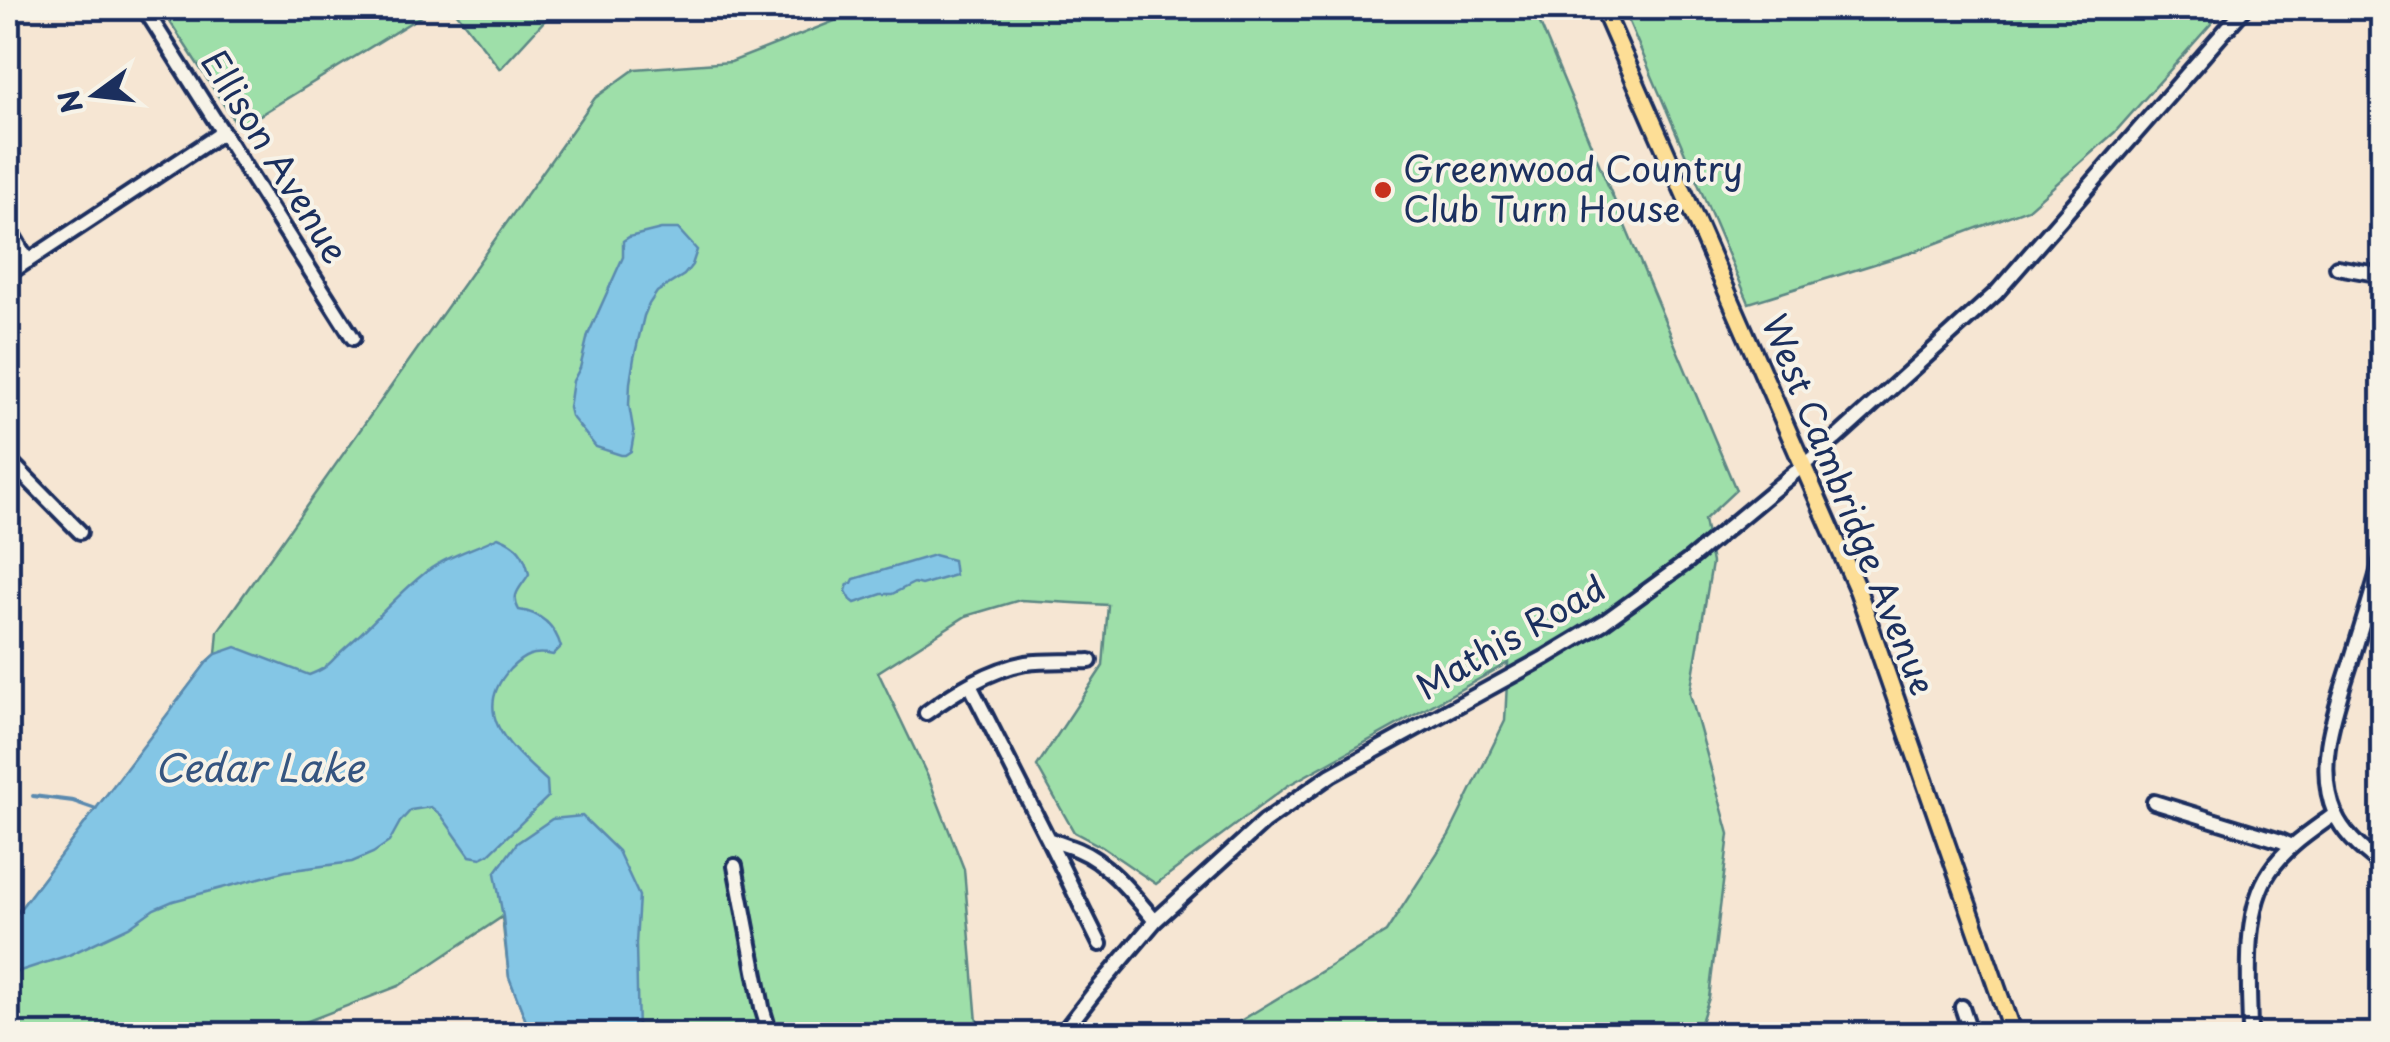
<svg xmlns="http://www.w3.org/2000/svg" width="2390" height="1042" font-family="'Playpen Sans',sans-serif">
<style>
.green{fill:#9edfa9;stroke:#5c8784;stroke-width:2.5}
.water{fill:#84c6e5;stroke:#5a8aaf;stroke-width:2.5}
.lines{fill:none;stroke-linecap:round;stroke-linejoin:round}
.stream{stroke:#5a8aaf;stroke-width:4}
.minor-casing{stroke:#1b2f5e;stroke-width:20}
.major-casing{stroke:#1b2f5e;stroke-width:22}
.minor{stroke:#f7f3e8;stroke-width:12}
.major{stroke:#fdde96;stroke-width:15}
.poi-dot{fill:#c8321e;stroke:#f7f3e8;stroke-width:4}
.labels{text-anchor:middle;stroke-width:8;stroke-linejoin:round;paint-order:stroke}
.street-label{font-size:35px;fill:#1b2f5e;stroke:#f7f3e8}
.poi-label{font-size:35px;fill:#1b2f5e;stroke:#f7f3e8;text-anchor:start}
.water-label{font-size:38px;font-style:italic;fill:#355580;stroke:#f7f3e8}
</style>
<rect width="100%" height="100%" fill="#f6e6d3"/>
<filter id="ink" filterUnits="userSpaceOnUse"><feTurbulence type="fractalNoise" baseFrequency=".01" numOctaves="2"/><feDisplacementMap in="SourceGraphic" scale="20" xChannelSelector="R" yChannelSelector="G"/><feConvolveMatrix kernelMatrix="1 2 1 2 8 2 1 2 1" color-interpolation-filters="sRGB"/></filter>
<g filter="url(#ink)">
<path class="green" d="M161,8H434L239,128Z
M453,8H556L500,69Z
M895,8H1564L1539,21L1736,490L1704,520L1712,563L1690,694L1729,834L1709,998L1697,1034H1219L1386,932L1449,835L1505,721L1508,663L1287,786L1156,884L1102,847L1074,832L1037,766L1103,666L1108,605L1020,600L966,616L878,672L928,777L964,869L978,1034H531L509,977L502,917L399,986L274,1034H8V925L207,662L216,654L218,631L595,98L635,69L731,62L837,20Z
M1623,8H2225L2115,132L2028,209L1913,252L1749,303Z"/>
<path class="water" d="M661,229H678L697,250L692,265L684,275L657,292L649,304L644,316L634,358L630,383L629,405L634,434L631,451L625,455H621L596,447L571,416L569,408L573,381L580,368L588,335L623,257V241L629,237Z
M498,537C517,544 525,554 529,574C521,588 510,594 519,610C541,613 555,626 561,647L553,655C533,651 524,655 510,669C468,715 514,750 547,781L548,797L489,854L481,858L470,856L441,815L431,807L411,810L400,822L389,842L373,853L352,862L286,871L173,901L154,909L129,927L69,955L20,971L8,978V925L207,662L216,654L236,647L309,675C332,666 329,662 346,647C372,625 394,598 421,576C443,557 472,550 498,537Z
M934,555L953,560L955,575L921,585L914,583L892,594H882L855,603L851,600L846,591L848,584L852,583L854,579Z
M582,816L618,851L639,896L636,944L638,1034H531L509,977L503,917L495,873L517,843L552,819Z"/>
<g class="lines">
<path class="stream" d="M8,796L15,797
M33,796L73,801L96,809"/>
<g class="minor-casing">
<path id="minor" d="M144,8L353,338
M8,227L28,261
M2337,267L2382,275
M8,274L223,132
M8,459L80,532
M2382,558C2373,590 2363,623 2353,655C2338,704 2313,763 2335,814C2344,835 2364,852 2382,865
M970,685L1048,839C1058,843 1069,846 1078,850C1109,863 1134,896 1155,921
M926,713C956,691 989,670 1026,663C1046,660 1069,662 1090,661
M2154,802L2281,841L2292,846
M1048,839L1100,944
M735,866L762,1007L770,1034
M1962,1007L1971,1034
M1062,1034L1093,994L1155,921L1264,822L1331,775L1544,658L1604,622L1688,561L1835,439L1996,293L2245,8
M2250,1034C2250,985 2241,914 2270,871C2286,847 2312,831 2335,814"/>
</g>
<g class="major-casing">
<path id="major" d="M1603,8L1858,591L2013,1034"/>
</g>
<use href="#minor" class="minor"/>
<use href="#major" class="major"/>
</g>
</g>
<circle class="poi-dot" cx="1383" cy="190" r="10"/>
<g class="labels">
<g class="street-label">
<text transform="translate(274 157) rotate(58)" y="12">Ellison Avenue</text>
<text transform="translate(1848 505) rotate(68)" y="12">West Cambridge Avenue</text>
<text transform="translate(1511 638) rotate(-30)" y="12">Mathis Road</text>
</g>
<g class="poi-label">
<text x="1403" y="182">Greenwood Country<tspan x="1403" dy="40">Club Turn House</tspan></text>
</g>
<g class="water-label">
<text x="259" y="782">Cedar Lake</text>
</g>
</g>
<rect width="2390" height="1042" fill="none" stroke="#f7f3e8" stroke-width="40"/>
<rect x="20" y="20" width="2350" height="1002" fill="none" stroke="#1b2f5e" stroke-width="4" filter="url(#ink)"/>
<g transform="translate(95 95) rotate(255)" stroke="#f7f3e8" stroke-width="8" paint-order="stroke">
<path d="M0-8L18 38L0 25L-18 38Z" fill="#1b2f5e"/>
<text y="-15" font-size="28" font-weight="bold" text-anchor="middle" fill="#1b2f5e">N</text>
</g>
</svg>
